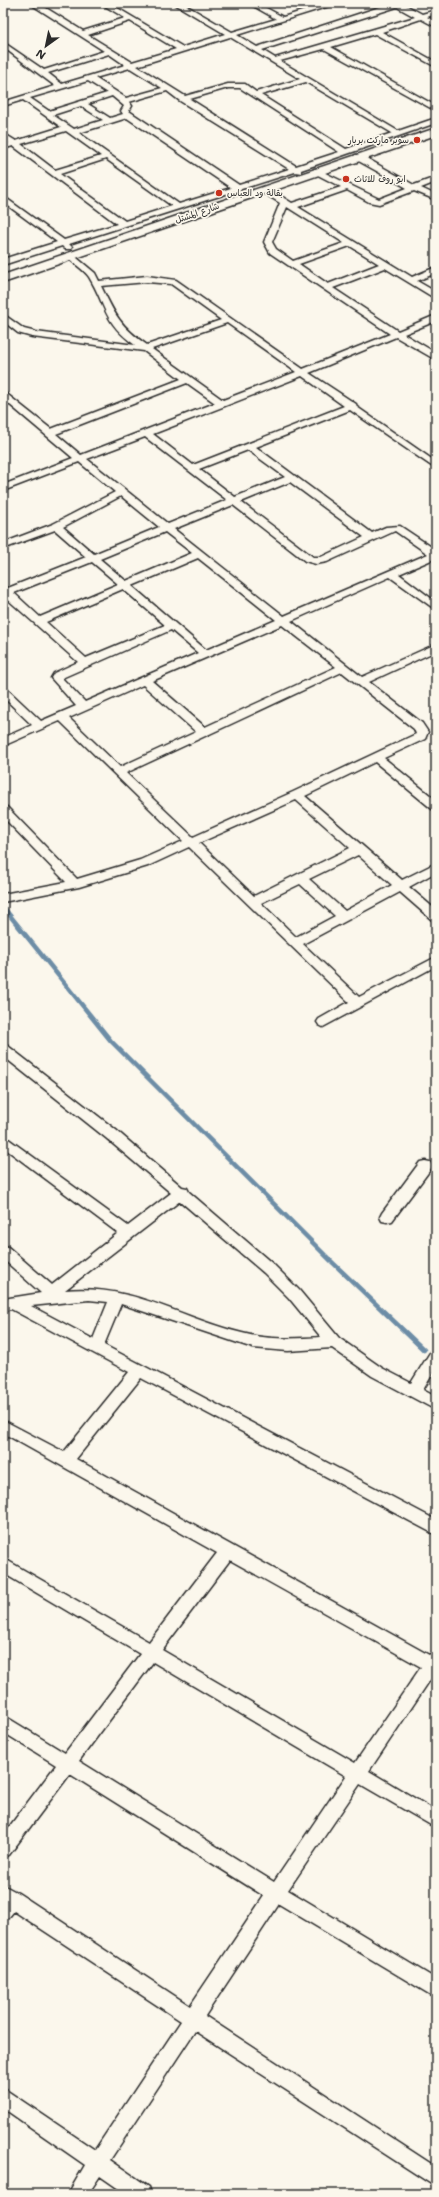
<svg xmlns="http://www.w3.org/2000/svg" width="439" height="2197" font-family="'Shantell Sans','Playpen Sans Arabic',sans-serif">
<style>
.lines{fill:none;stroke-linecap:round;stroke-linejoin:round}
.stream{stroke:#6d8da6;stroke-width:4.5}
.street-casing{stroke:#2b2b2b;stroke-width:3}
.secondary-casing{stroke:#2b2b2b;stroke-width:3}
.street{fill:#fbf7ec;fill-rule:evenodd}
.secondary{fill:#fbf7ec;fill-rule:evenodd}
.poi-dot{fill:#c8321e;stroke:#fbf7ec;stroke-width:1.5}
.labels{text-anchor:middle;stroke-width:3.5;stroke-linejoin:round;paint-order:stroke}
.far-poi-label{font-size:9px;fill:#2b2b2b;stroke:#fbf7ec;text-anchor:start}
.far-street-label{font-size:9px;fill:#2b2b2b;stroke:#fbf7ec}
</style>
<rect width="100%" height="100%" fill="#fbf7ec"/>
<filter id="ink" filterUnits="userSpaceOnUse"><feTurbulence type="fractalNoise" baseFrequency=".025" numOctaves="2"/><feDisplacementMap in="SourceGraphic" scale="8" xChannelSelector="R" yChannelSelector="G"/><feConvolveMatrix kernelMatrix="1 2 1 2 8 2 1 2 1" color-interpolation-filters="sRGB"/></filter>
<g filter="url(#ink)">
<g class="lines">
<path class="stream" d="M3,907L111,1041L331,1261L424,1350"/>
<g class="street-casing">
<path id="street" d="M29,3H38L83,31L125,18L100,3H109L183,47L225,34L173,3H182L232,32L276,19L248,3H257L283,17L328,3H339L237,35L257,47L392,3H405L404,4L422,14L436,10V14L427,17L436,22V27L421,19L382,32L436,62V67L375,34L331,47L436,106V111L324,49L280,61L398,131L436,118V123L301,170V173L295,172L69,244L72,247L71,249H65L62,246L3,265V259L57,242L3,202V196L64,240L117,224L13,146L3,149V145L9,143L3,139V133L16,141L61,127L23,100L3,106V102L55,86L3,47V42L44,70L104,51ZM397,7L415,17L275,58L262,50ZM130,21L176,49L132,62L88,35ZM230,37L300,79L256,92L245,84H228L185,96L137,66ZM109,54L125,65L62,84L48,73ZM130,68L162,88L126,98L95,78ZM88,81L107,93L49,111L30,98ZM306,82L392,133L346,149L261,95ZM228,88H240L339,152L296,166L190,99ZM167,91L180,101L289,169L239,185L129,111L132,106L129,102ZM112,96L124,106L121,111L123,114L110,118L88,104ZM81,106L103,120L74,129L53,115ZM127,118L231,188L179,204L79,133ZM66,131L101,156L55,170L21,144ZM106,159L172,206L125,221L60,174Z
M355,155H361L414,185L436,177V182L421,188L436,195V200L414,191L379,204L369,202L347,190L298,207L412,277L436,267V273L417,281L436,292V299L385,268L333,288L398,331L436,315V321L404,334L436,353V360L396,337L309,373L356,404L357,407L436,462V469L350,410L256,447L372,533L386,527L400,526L436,550V558L399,574L436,602V610L390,577L291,621L362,677L436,644V651L369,682L422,723L428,732L425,739L384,758L436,800V810L432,809L375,762L305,796L402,880L436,863V872L409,887L436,910V921L432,920L400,892L303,944L359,997L436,957V966L323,1027L319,1025L317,1022L319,1019L349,1002L189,847L148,866L79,887L3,902V894L66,882L3,817V806L7,807L77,879L140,860L183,841L60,721L3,746V738L32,725L3,697V688L7,689L41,721L76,706L51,678L54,673L78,662L5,597H3V586L8,588L86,557L55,530L3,549V543L53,524L115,492L79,462L3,491V485L73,458L3,399V391L51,429L181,379L144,351L32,337L18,333L3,321V314L24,329L36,332L135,345C103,322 107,307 89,277C84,269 73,264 67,256L71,253L95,273L99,281L147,276L176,280L303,369L390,334L270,253L264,242L280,203L262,192V188H268L292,203L341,187L314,173V169H317L379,199L407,188L355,159ZM287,207L344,243L293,261L276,249L272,242ZM350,246L379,264L328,284L299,264ZM147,282L171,284L221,320L147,345C120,326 115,315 101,286ZM227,323L296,372L223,400L152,349ZM302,376L344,406L193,465L153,434ZM187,383L215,403L81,455L56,434ZM145,437L227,500L168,524L87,459ZM248,450L285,477L235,497L199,469ZM290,482L364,537L321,557H313L241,502ZM121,496L159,527L94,554L63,527ZM233,505L305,561L316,564L327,562L395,531L428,554L284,616L174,529ZM165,532L192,553L126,581L100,559ZM198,558L276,620L206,650L132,586ZM92,562L118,584L40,617L14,593ZM123,589L165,625L86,658L46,622ZM282,625L336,667L205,727L152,681ZM171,630L198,653L85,702L62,678ZM342,672L414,729L416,734L293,792L193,837L126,773ZM143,685L196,732L120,767L69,718ZM296,800L350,848L254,896L199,843ZM358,855L392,885L345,911L309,879ZM300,884L335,916L296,937L261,903Z
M3,1044L8,1046L116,1130L182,1187L187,1188L189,1192L274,1265L299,1290L339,1338L382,1368L411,1383L431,1351L436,1349V1368L423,1390L436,1397V1410L372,1376L332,1348L288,1351L253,1348L121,1304L104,1345L436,1520V1535L141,1378L76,1459L429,1655L436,1650V1675L434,1674L369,1771L436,1811V1828L360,1784L288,1890L436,1979V1998L279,1904L205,2016L436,2167V2187L195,2031L110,2160L149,2187L151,2194H126L100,2176L88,2194H68L85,2165L3,2108V2088L95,2150L181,2021L14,1911L9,1917L3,1920V1885L18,1893L190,2006L264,1896L70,1774L9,1855L3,1858V1835L56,1765L3,1732V1715L65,1753L140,1654L3,1573V1558L149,1642L217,1553L3,1433V1420L64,1452L129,1372L11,1309L3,1311V1299L41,1293L3,1259V1245L8,1247L52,1285L118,1233L3,1147V1135L128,1226L171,1193L106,1138L3,1056ZM180,1201L264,1273L289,1298L321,1337C295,1339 268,1340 242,1333C179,1318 135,1284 65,1290ZM89,1300L108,1302L93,1339L31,1306ZM230,1560L421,1667L355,1763L162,1650ZM153,1662L346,1776L274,1882L79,1761Z
M425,1161L430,1162L432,1166L430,1170L392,1221L387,1222L382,1221L380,1217L382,1213L420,1162Z"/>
</g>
<g class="secondary-casing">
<path id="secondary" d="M436,128V135L3,283V275Z"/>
</g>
<use href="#street" class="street"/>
<use href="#secondary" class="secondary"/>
</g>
</g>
<g class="poi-dot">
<circle cx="417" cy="140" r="4"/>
<circle cx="346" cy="179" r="4"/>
<circle cx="219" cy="193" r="4"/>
</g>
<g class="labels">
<g class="far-poi-label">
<text x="409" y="143" text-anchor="end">سوبر ماركت بربار</text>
<text x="354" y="182">ابو روف للاثاث</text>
<text x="227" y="196">بقالة ود العباس</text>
</g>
<g class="far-street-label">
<text transform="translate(197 213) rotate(-19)" y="3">شارع المشتل</text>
</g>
</g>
<rect width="439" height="2197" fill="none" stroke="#fbf7ec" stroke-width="16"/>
<rect x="8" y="8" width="423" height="2181" fill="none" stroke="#2b2b2b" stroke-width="1.5" filter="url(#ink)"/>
<g transform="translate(46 46) rotate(213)" stroke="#fbf7ec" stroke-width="3" paint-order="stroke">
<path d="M0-3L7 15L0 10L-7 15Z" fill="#2b2b2b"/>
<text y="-6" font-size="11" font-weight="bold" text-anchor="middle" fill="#2b2b2b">N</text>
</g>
</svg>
